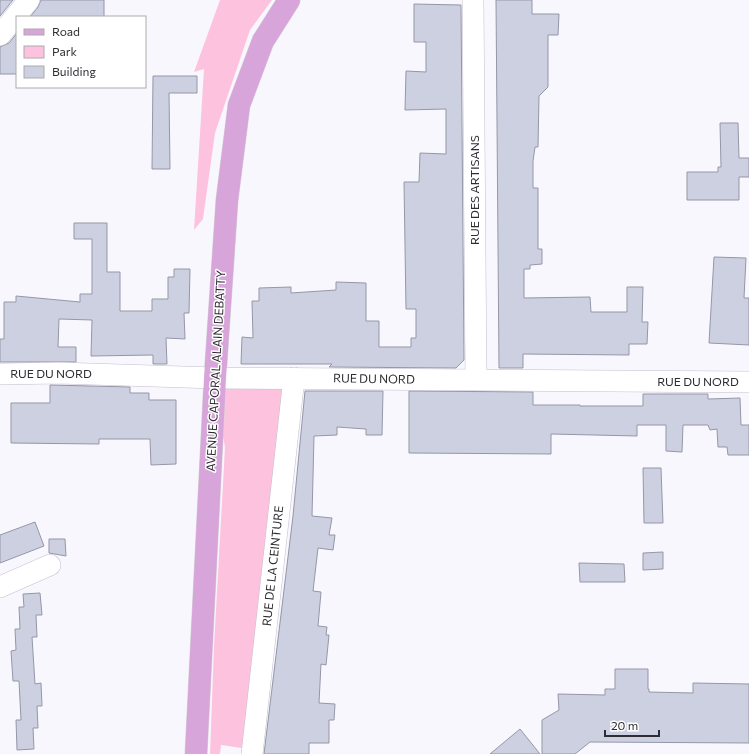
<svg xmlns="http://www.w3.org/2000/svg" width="749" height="754" font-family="Commissioner,sans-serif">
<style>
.green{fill:#fdc3de}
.building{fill:#cdd0e1;stroke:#9497a7}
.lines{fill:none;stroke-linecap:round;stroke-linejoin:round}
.minor-casing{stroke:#c4becf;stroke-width:22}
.major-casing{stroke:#d5d5d6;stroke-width:23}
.minor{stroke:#fff;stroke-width:21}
.major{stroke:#d8a5db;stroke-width:22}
.labels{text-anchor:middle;stroke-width:3;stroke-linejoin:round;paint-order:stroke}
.street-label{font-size:12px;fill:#2f2d33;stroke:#fff}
</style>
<rect width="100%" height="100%" fill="#f9f7fe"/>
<path class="green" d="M220,0H272L250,30L215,133L203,219L194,230L204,69L194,72Z
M284,387L249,749L221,745L220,754H210L214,646L225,447L222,432L224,388Z"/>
<path class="building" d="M0,0H13L0,16Z
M41,0H104V17H30L38,7Z
M496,0H532V14H559L558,35H548V87L539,96L538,147H535L533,161V188H538V249H542V264L530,265V269H524V298L590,297L591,312H627V287H643L642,322H648L647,344H629V355L523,354V368H499Z
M414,4L461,5L464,360L456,368L329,367L332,364H241L242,337L253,338L252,301H259V288L291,287V293L336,290V282L366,283V321H379V347H411V338H416V309H406L404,182H419L420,153L446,154V109L405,110L406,71L426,72V42H414Z
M17,33V74H0V47L9,43Z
M153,76H197V93H169L170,169H152Z
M720,123H738L739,158H749V177H739V200H687V172H718V167H721Z
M74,223H107V272H120V311H152V299H168V277H174V269H190L189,313H184L185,339L166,338L167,364H153V355L91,356L92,320L59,319L58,347H76V362H0V339H4V302H16V296L80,302V294H92V239H74Z
M714,257L746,258L744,298H749V345L709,343Z
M50,385L130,387V393H149V400H176V464L151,465L150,439H99V444L11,443V403H50Z
M305,391H383L382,435H366V429L337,427V435L314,436L312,516L332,518L329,535H335L333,550L318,548L313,591L321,592L318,626L327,627L326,635H329L326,665L321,664L319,703L335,704L334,720H329V743H309V754H264L293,516Z
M409,391L533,392V405H580V406H643V394H708V399L740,398L741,425H749V455H728L727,447H718L717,429L710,430L708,425H683L682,452L666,451V425H637V436L551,434V454L409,453Z
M643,468H661L663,523H644Z
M35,522L44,546L0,563V535Z
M49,539H65L66,556L49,553Z
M663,552V569L643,570V553Z
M579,563L624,564L625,582H580Z
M40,593L42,615H36L37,637H32L35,684L41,683L42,706H37L38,728H33L34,749L17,750L16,720H21L19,681H13L11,651L16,650L15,629H20L19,607H24L23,594Z
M615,669H648V689H649V692L693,693V683L749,684V743L590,742L575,754H542V720L559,710L558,694L605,695V689H615Z
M520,729L540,754H490Z"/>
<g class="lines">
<g class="minor-casing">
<path id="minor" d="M473,0L476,380
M0,35L29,0
M0,374L59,373L215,378L749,382
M0,587L50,565
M252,754L294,378"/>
</g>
<g class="major-casing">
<path id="major" d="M196,754L215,378L227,200L239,105L263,41L289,0"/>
</g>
<use href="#minor" class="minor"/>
<use href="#major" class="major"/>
</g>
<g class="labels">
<g class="street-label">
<text transform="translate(475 190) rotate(-90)" y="4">RUE DES ARTISANS</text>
<text transform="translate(216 371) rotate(-87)" y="4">AVENUE CAPORAL ALAIN DEBATTY</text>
<text x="51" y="378">RUE DU NORD</text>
<text transform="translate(374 379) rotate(1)" y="4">RUE DU NORD</text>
<text x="698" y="386">RUE DU NORD</text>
<text transform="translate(273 566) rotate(-84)" y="4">RUE DE LA CEINTURE</text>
</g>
</g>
<rect x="16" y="16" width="130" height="72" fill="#ffffff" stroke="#acabad"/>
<rect x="24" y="29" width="20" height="6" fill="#d8a5db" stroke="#acabad"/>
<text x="52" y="36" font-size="12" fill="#2f2d33">Road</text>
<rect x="24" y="46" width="20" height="12" fill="#fdc3de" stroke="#acabad"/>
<text x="52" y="56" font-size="12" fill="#2f2d33">Park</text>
<rect x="24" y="66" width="20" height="12" fill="#cdd0e1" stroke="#acabad"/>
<text x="52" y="76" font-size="12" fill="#2f2d33">Building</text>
<path d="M605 730v6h54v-6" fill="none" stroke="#2f2d33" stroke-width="2"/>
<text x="611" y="730" font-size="12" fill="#2f2d33" stroke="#ffffff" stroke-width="3" paint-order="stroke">20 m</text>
</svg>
